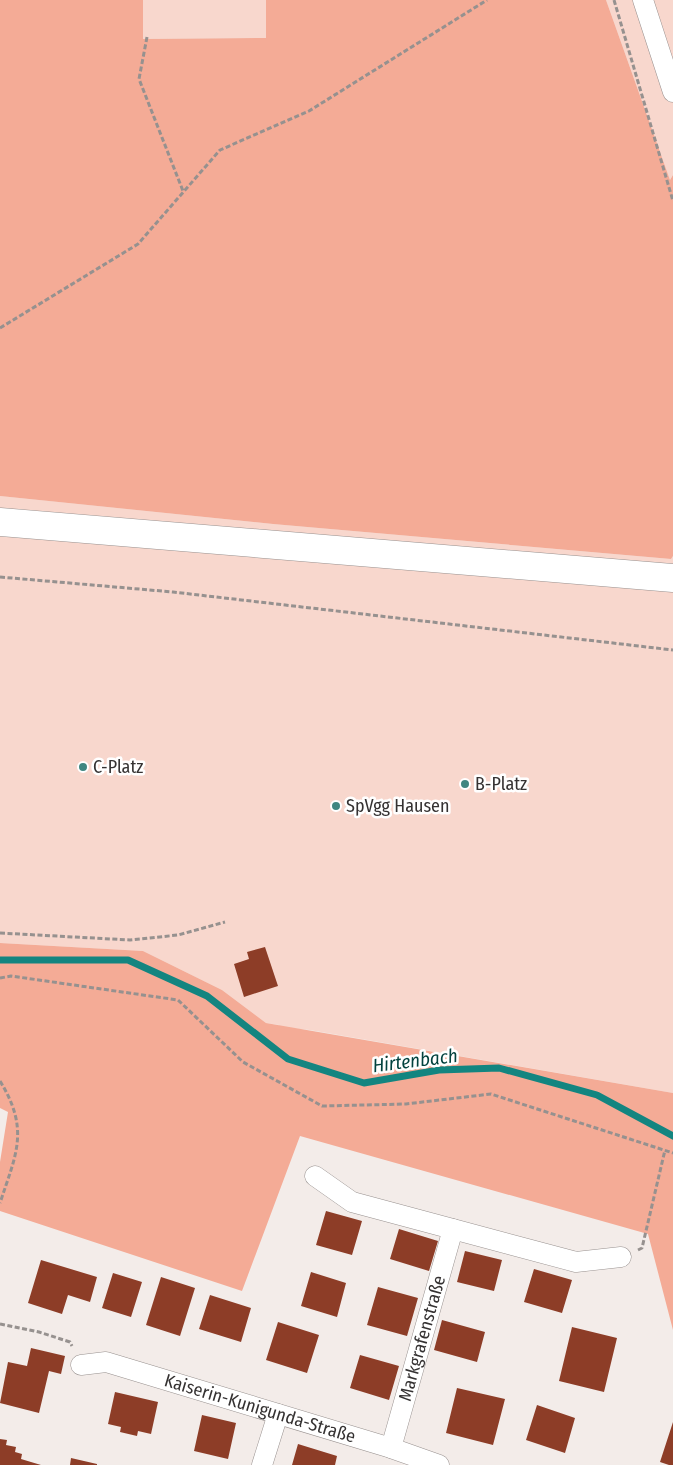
<svg xmlns="http://www.w3.org/2000/svg" width="673" height="1465" font-family="'Fira Sans Condensed',sans-serif">
<style>
.green{fill:#f8d7cd}
.forest{fill:#f4ab96}
.lines{fill:none;stroke-linecap:round;stroke-linejoin:round}
.stream{stroke:#138580;stroke-width:7}
.building{fill:#8d3d27}
.street-casing{stroke:#98918f;stroke-width:21}
.secondary-casing{stroke:#98918f;stroke-width:29}
.path{stroke:#96918f;stroke-width:3;stroke-dasharray:5 2.5;stroke-linecap:butt}
.street{stroke:#fff;stroke-width:20}
.secondary{stroke:#fff;stroke-width:28}
.poi-dot{fill:#3f8681;stroke:#fff;stroke-width:2}
.labels{text-anchor:middle;stroke-width:5;stroke-linejoin:round;paint-order:stroke}
.poi-label{font-size:18px;fill:#353232;stroke:#fff;text-anchor:start}
.street-label{font-size:18px;fill:#353232;stroke:#fff}
.water-label{font-size:19px;font-style:italic;fill:#03423e;stroke:#fff}
</style>
<rect width="100%" height="100%" fill="#f3ece9"/>
<path class="green" d="M143,0H266L267,38L143,39Z
M606,0H673V175L670,180Z
M0,496L273,524L671,559L673,556V1093L310,1030L279,1027V1025L266,1023L222,990L143,951L0,943Z"/>
<path class="forest" d="M0,0H143V39L266,38V0H606L670,180L673,175V556L671,559L273,524L0,496Z
M0,943L143,951L222,990L266,1023L673,1093V1330L648,1234L300,1136L242,1291L0,1211V1162L8,1112L0,1108Z"/>
<g class="lines">
<path class="stream" d="M0,960H128L207,996L288,1059L364,1083L439,1070L499,1068L597,1095L673,1136"/>
</g>
<path class="building" d="M265,947L278,986L244,997L234,964L249,959L247,952Z
M326,1211L362,1221L352,1255L316,1245Z
M399,1229L438,1241L429,1271L390,1259Z
M465,1251L502,1260L494,1291L457,1282Z
M41,1260L97,1277L90,1302L68,1295L62,1314L28,1303Z
M534,1269L572,1280L562,1313L524,1302Z
M311,1272L346,1283L337,1317L301,1306Z
M113,1273L142,1282L131,1317L102,1308Z
M161,1277L195,1288L180,1336L146,1325Z
M378,1287L418,1298L407,1336L367,1325Z
M210,1295L251,1308L241,1342L199,1329Z
M442,1320L485,1332L477,1362L434,1350Z
M278,1322L319,1335L307,1373L266,1360Z
M572,1327L617,1338L604,1392L559,1381Z
M31,1348L65,1356L61,1374L49,1371L39,1413L0,1403L8,1362L27,1366Z
M360,1355L399,1366L389,1400L350,1388Z
M457,1388L505,1399L493,1445L446,1433Z
M115,1392L158,1402L151,1434L138,1431L137,1436L120,1432L121,1427L108,1424Z
M537,1405L575,1418L565,1453L526,1440Z
M202,1415L236,1423L228,1459L194,1451Z
M673,1422V1465H669L660,1462Z
M0,1439L7,1440L6,1445L16,1447L15,1452L22,1454L21,1459L41,1465H0Z
M298,1444L337,1456L335,1465H292Z
M71,1458L97,1464V1465H70Z"/>
<g class="lines">
<g class="street-casing">
<g id="street">
<path d="M643,0L673,92"/>
<path d="M315,1176L352,1202L576,1262L621,1257"/>
<path id="s1" d="M81,1365L106,1362L391,1448L439,1465"/>
<path id="s2" d="M391,1448L453,1229"/>
<path d="M262,1465L278,1414"/>
</g>
</g>
<g class="secondary-casing">
<path id="secondary" d="M0,522L673,578"/>
</g>
<path class="path" d="M614,0L673,201
M147,37L139,79L183,191
M0,328L138,244L220,150L309,111L487,0
M0,577L173,592L673,650
M0,933L130,940L178,935L225,922
M0,978L11,976L178,1000L243,1062L322,1106L406,1104L491,1094L673,1153
M0,1081C30,1130 16,1154 0,1203
M638,1250L642,1248L665,1150
M0,1324L39,1332L70,1342L72,1346"/>
<use href="#street" class="street"/>
<use href="#secondary" class="secondary"/>
</g>
<g class="poi-dot">
<circle cx="83" cy="767" r="5"/>
<circle cx="465" cy="784" r="5"/>
<circle cx="336" cy="806" r="5"/>
</g>
<g class="labels">
<g class="poi-label">
<text x="93" y="773">C-Platz</text>
<text x="475" y="790">B-Platz</text>
<text x="346" y="812">SpVgg Hausen</text>
</g>
<g class="street-label">
<text dy="6" stroke="none"><textPath href="#s2" startOffset="114">Markgrafenstraße</textPath></text>
<text dy="6" stroke="none"><textPath href="#s1" startOffset="186">Kaiserin-Kunigunda-Straße</textPath></text>
</g>
<g class="water-label">
<text transform="translate(415 1060) rotate(-7)" y="7">Hirtenbach</text>
</g>
</g>
</svg>
